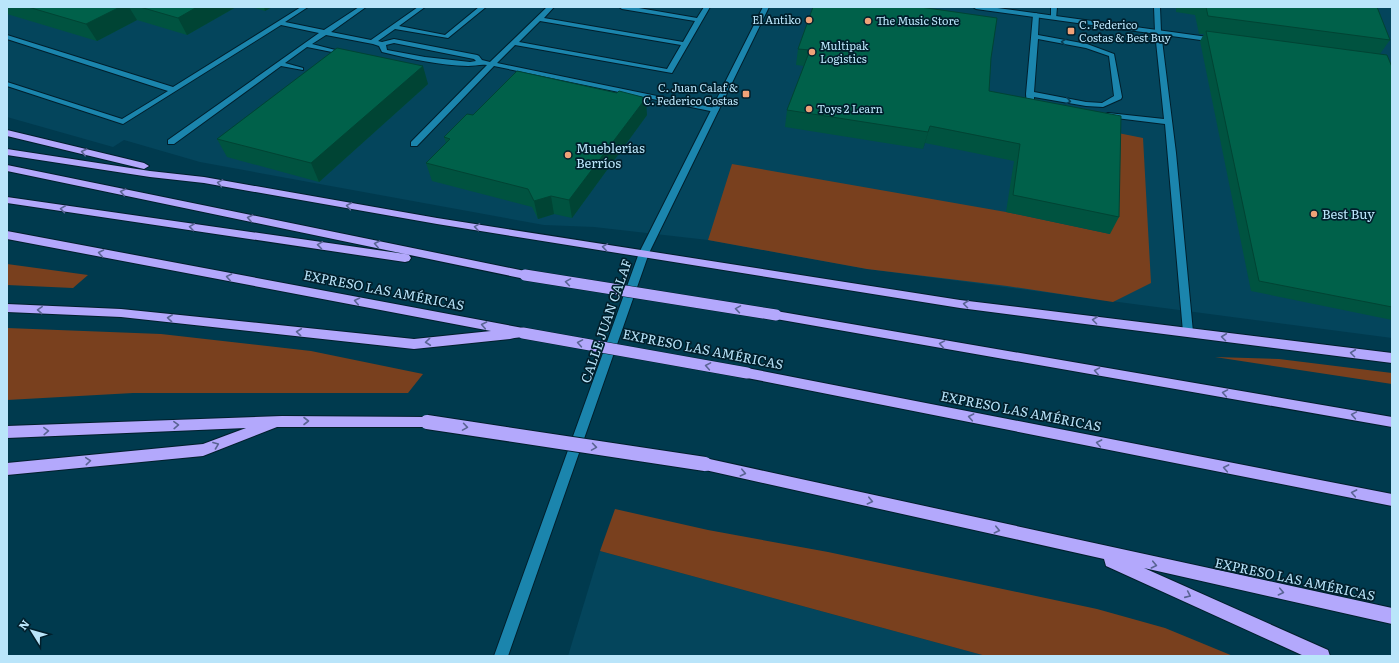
<svg xmlns="http://www.w3.org/2000/svg" width="1399" height="663" font-family="Literata,serif">
<style>
.built{fill:#04455c}
.green{fill:#79401e}
.lines{fill:none;stroke-linecap:round;stroke-linejoin:round}
.lane-casing{stroke:#011f2c;stroke-width:2}
.street-casing{stroke:#011f2c;stroke-width:2}
.highway-casing{stroke:#011f2c;stroke-width:2}
.lane{fill:#1b85ad;fill-rule:evenodd}
.street{fill:#1b85ad;fill-rule:evenodd}
.highway{fill:#b3a8fc;fill-rule:evenodd}
.highway-bridge-far1-casing{stroke:#011f2c;stroke-width:12;stroke-linecap:butt}
.highway-bridge-casing{stroke:#011f2c;stroke-width:16;stroke-linecap:butt}
.highway-bridge-far1{stroke:#b3a8fc;stroke-width:11}
.highway-bridge{stroke:#b3a8fc;stroke-width:14}
.wall{fill:#005340}
.shaded-wall{fill:#004434}
.building{fill:#00614a;stroke:#004434}
.oneway{stroke:#093e53}
.oneway2{stroke:#5a6494}
.poi-dot{fill:#f0a278;stroke:#011f2c;stroke-width:1.5}
.labels{text-anchor:middle;stroke-width:3.5;stroke-linejoin:round;paint-order:stroke}
.far-poi-label{font-size:11px;fill:#bae5fa;stroke:#011f2c;text-anchor:start}
.poi-label{font-size:13px;fill:#bae5fa;stroke:#011f2c;text-anchor:start}
.street-label{font-size:13px;fill:#bae5fa;stroke:#011f2c}
</style>
<rect width="100%" height="100%" fill="#003a4e"/>
<path class="built" d="M7,7H1392V338L867,269L708,240L594,227L544,225L200,162L124,140L113,147L7,117Z
M600,551L986,656H568Z"/>
<path class="green" d="M1113,132L1143,138L1151,283L1113,302L1007,286L867,269L708,240L732,164L1006,212L1110,234Z
M7,264L88,275L73,288L7,285Z
M7,328L161,334L311,351L423,374L408,393H133L7,400Z
M1215,357L1279,359L1392,373V384Z
M615,509L708,530L828,552L1097,609L1165,628L1233,656H986L600,551Z"/>
<g class="lines">
<g class="lane-casing">
<path id="lane" d="M301,7H308L285,22L324,30L359,7H366L331,32L371,40L418,7H425L399,26L445,35L479,7H486L448,38L395,29L378,41L382,42L394,39L477,55L479,56L482,60L490,62L547,7H554L544,18L683,42L695,21L622,9L619,7H633L697,18L704,7H710L672,73L515,45L497,63L715,108L719,110L715,112L494,66L417,146H411V142L487,65C480,64 475,66 468,66C439,65 410,59 382,52L379,46L373,44L326,35L312,44L347,53V55L307,47L285,63L303,68V70L281,66L174,144H168V140L319,33L281,25L123,124L7,86V82L122,119L168,91L7,39V35L173,87ZM540,21L681,45L667,69L519,42ZM394,43L474,59L476,61L470,62L425,57L387,50L386,45Z
M1051,7H1057L1056,19L1051,18Z
M1154,7H1160L1161,32L1176,153L1193,332L1192,335H1184L1183,332L1165,124L1108,117L1104,115L1108,113L1164,119L1155,32Z
M1036,13L1039,15L1038,35L1087,44L1114,54L1122,97L1121,99L1103,107L1086,106L1034,97V102L1040,103V107L1027,106L1026,94L1033,15ZM1038,39L1086,48L1109,56L1114,96L1102,103L1086,102L1034,92Z"/>
</g>
<g class="street-casing">
<path id="street" d="M763,7H769L649,253L508,656H494L639,253Z
M973,7H990L1215,38L1218,40L1215,42L976,9Z"/>
</g>
<g class="highway-casing">
<path id="highway" d="M7,130L144,163L149,166L144,169L7,136Z
M7,149L150,171L204,177L437,218L960,300L1392,353V363L960,308L437,224L204,183L150,177L7,155Z
M7,165L525,271L529,272L531,275L529,278L525,279L7,171Z
M7,197L405,254L409,255L411,258L409,261L405,262L7,203Z
M7,231L523,328L527,330L529,333L527,336C521,338 516,337 510,339L414,349L121,317L7,312V304L121,309L414,339L491,331L7,239Z
M776,311L1392,417V427L776,319L772,318L770,315L772,312Z
M747,368L1392,494V506L747,378L743,377L741,373L743,369Z
M282,416L427,417L432,418L434,422L432,426L427,427H277L203,456L7,475V463L203,444L246,428L7,438V426Z
M705,458L1392,608V624L1144,568L1328,650L1330,656H1304L1106,566L1104,559L705,470L700,468L698,464L700,460Z"/>
</g>
<use href="#lane" class="lane"/>
<use href="#street" class="street"/>
<use href="#highway" class="highway"/>
<g class="highway-bridge-far1-casing">
<path id="highway-bridge-far1" d="M525,275L776,315
M523,333L747,373"/>
</g>
<g class="highway-bridge-casing">
<path id="highway-bridge" d="M427,422L705,464"/>
</g>
<use href="#highway-bridge-far1" class="highway-bridge-far1"/>
<use href="#highway-bridge" class="highway-bridge"/>
</g>
<path class="wall" d="M7,7H236L187,35L137,20L97,41L7,14Z
M251,7H272L265,11Z
M1176,7H1377L1390,40L1380,54L1392,67V320L1251,291L1200,41L1204,34H1199L1195,15L1176,12Z
M798,49L991,58L989,91L1119,217L1110,234L1006,212L1014,161L925,143L923,149L785,127L787,110L804,66L796,65Z
M428,84L319,182L227,157L217,139Z
M473,115H647L572,218L554,214L538,219L532,207L432,181L426,163L446,143L444,137Z"/>
<path class="shaded-wall" d="M120,7H129L137,20L97,41L86,24Z
M197,7H236L187,35L178,18Z
M264,7H272L265,11Z
M423,66L428,84L319,182L311,163Z
M646,98L647,115L572,218L569,200Z
M930,126L925,143L923,149L928,132Z
M551,196L554,214L538,219L534,201Z"/>
<path class="building" d="M28,7H120L86,24Z
M140,7H197L178,18Z
M813,7H920L997,18L991,58L989,91L1121,116L1119,217L1013,195L1020,144L930,126L928,132L787,110L810,50L798,49Z
M1206,7H1377L1390,40L1208,16Z
M1206,31L1387,55L1392,67V307L1259,281Z
M337,48L423,66L311,163L217,139Z
M517,71L617,93L619,91L646,98L569,200L551,196L534,201L528,189L426,163L450,139L444,137L467,114L473,115Z"/>
<defs><path id="oneway-chevron" d="M-2-3.5L2.5 0L-2 3.5" fill="none" stroke-width="1.6" stroke-linecap="round" stroke-linejoin="round"/></defs>
<g class="oneway">
<use href="#oneway-chevron" transform="translate(1064 42) rotate(-171)"/>
<use href="#oneway-chevron" transform="translate(1068 101) rotate(10)"/>
</g>
<g class="oneway2">
<use href="#oneway-chevron" transform="translate(84 152) rotate(-167)"/>
<use href="#oneway-chevron" transform="translate(220 183) rotate(-170)"/>
<use href="#oneway-chevron" transform="translate(123 192) rotate(-168)"/>
<use href="#oneway-chevron" transform="translate(349 206) rotate(-170)"/>
<use href="#oneway-chevron" transform="translate(63 209) rotate(-172)"/>
<use href="#oneway-chevron" transform="translate(250 218) rotate(-168)"/>
<use href="#oneway-chevron" transform="translate(192 227) rotate(-172)"/>
<use href="#oneway-chevron" transform="translate(477 227) rotate(-171)"/>
<use href="#oneway-chevron" transform="translate(377 244) rotate(-168)"/>
<use href="#oneway-chevron" transform="translate(320 245) rotate(-172)"/>
<use href="#oneway-chevron" transform="translate(605 247) rotate(-171)"/>
<use href="#oneway-chevron" transform="translate(101 253) rotate(-169)"/>
<use href="#oneway-chevron" transform="translate(229 277) rotate(-169)"/>
<use href="#oneway-chevron" transform="translate(568 282) rotate(-171)"/>
<use href="#oneway-chevron" transform="translate(357 301) rotate(-169)"/>
<use href="#oneway-chevron" transform="translate(966 304) rotate(-173)"/>
<use href="#oneway-chevron" transform="translate(738 309) rotate(-171)"/>
<use href="#oneway-chevron" transform="translate(40 310) rotate(-177)"/>
<use href="#oneway-chevron" transform="translate(170 318) rotate(-174)"/>
<use href="#oneway-chevron" transform="translate(1095 320) rotate(-173)"/>
<use href="#oneway-chevron" transform="translate(484 325) rotate(-169)"/>
<use href="#oneway-chevron" transform="translate(299 332) rotate(-174)"/>
<use href="#oneway-chevron" transform="translate(1224 337) rotate(-173)"/>
<use href="#oneway-chevron" transform="translate(428 342) rotate(174)"/>
<use href="#oneway-chevron" transform="translate(580 343) rotate(-170)"/>
<use href="#oneway-chevron" transform="translate(942 344) rotate(-170)"/>
<use href="#oneway-chevron" transform="translate(1353 353) rotate(-173)"/>
<use href="#oneway-chevron" transform="translate(708 366) rotate(-170)"/>
<use href="#oneway-chevron" transform="translate(1097 371) rotate(-170)"/>
<use href="#oneway-chevron" transform="translate(1225 393) rotate(-170)"/>
<use href="#oneway-chevron" transform="translate(1354 415) rotate(-170)"/>
<use href="#oneway-chevron" transform="translate(971 417) rotate(-169)"/>
<use href="#oneway-chevron" transform="translate(306 421)"/>
<use href="#oneway-chevron" transform="translate(176 425) rotate(-2)"/>
<use href="#oneway-chevron" transform="translate(465 427) rotate(9)"/>
<use href="#oneway-chevron" transform="translate(46 431) rotate(-2)"/>
<use href="#oneway-chevron" transform="translate(1099 443) rotate(-169)"/>
<use href="#oneway-chevron" transform="translate(216 445) rotate(-21)"/>
<use href="#oneway-chevron" transform="translate(594 447) rotate(9)"/>
<use href="#oneway-chevron" transform="translate(88 461) rotate(-5)"/>
<use href="#oneway-chevron" transform="translate(1226 468) rotate(-169)"/>
<use href="#oneway-chevron" transform="translate(743 473) rotate(13)"/>
<use href="#oneway-chevron" transform="translate(1354 493) rotate(-169)"/>
<use href="#oneway-chevron" transform="translate(870 501) rotate(13)"/>
<use href="#oneway-chevron" transform="translate(997 530) rotate(13)"/>
<use href="#oneway-chevron" transform="translate(1154 565) rotate(12)"/>
<use href="#oneway-chevron" transform="translate(1281 592) rotate(12)"/>
<use href="#oneway-chevron" transform="translate(1188 595) rotate(24)"/>
</g>
<g class="poi-dot">
<circle cx="809" cy="20" r="4"/>
<circle cx="868" cy="21" r="4"/>
<rect x="1067" y="27" width="8" height="8" rx="2"/>
<circle cx="812" cy="52" r="4"/>
<rect x="742" y="90" width="8" height="8" rx="2"/>
<circle cx="809" cy="109" r="4"/>
<circle cx="568" cy="155" r="4"/>
<circle cx="1314" cy="214" r="4"/>
</g>
<g class="labels">
<g class="far-poi-label">
<text x="801" y="24" text-anchor="end">El Antiko</text>
<text x="876" y="25">The Music Store</text>
<text x="1079" y="29">C. Federico<tspan x="1079" dy="13">Costas &amp; Best Buy</tspan></text>
<text x="820" y="50">Multipak<tspan x="820" dy="13">Logistics</tspan></text>
<text x="738" y="92" text-anchor="end">C. Juan Calaf &amp;<tspan x="738" dy="13">C. Federico Costas</tspan></text>
<text x="817" y="113">Toys 2 Learn</text>
</g>
<g class="poi-label">
<text x="576" y="153">Mueblerías<tspan x="576" dy="15">Berríos</tspan></text>
<text x="1322" y="219">Best Buy</text>
</g>
<g class="street-label">
<text transform="translate(384 290) rotate(11)" y="5">EXPRESO LAS AMÉRICAS</text>
<text transform="translate(606 321) rotate(-71)" y="5">CALLE JUAN CALAF</text>
<text transform="translate(703 349) rotate(11)" y="5">EXPRESO LAS AMÉRICAS</text>
<text transform="translate(1021 411) rotate(11)" y="5">EXPRESO LAS AMÉRICAS</text>
<text transform="translate(1295 579) rotate(12)" y="5">EXPRESO LAS AMÉRICAS</text>
</g>
</g>
<rect width="1399" height="663" fill="none" stroke="#bae5fa" stroke-width="16"/>
<g transform="translate(32 631) rotate(307)" stroke="#011f2c" stroke-width="3" paint-order="stroke">
<path d="M0-3L7 15L0 10L-7 15Z" fill="#bae5fa"/>
<text y="-6" font-size="11" font-weight="bold" text-anchor="middle" fill="#bae5fa">N</text>
</g>
</svg>
